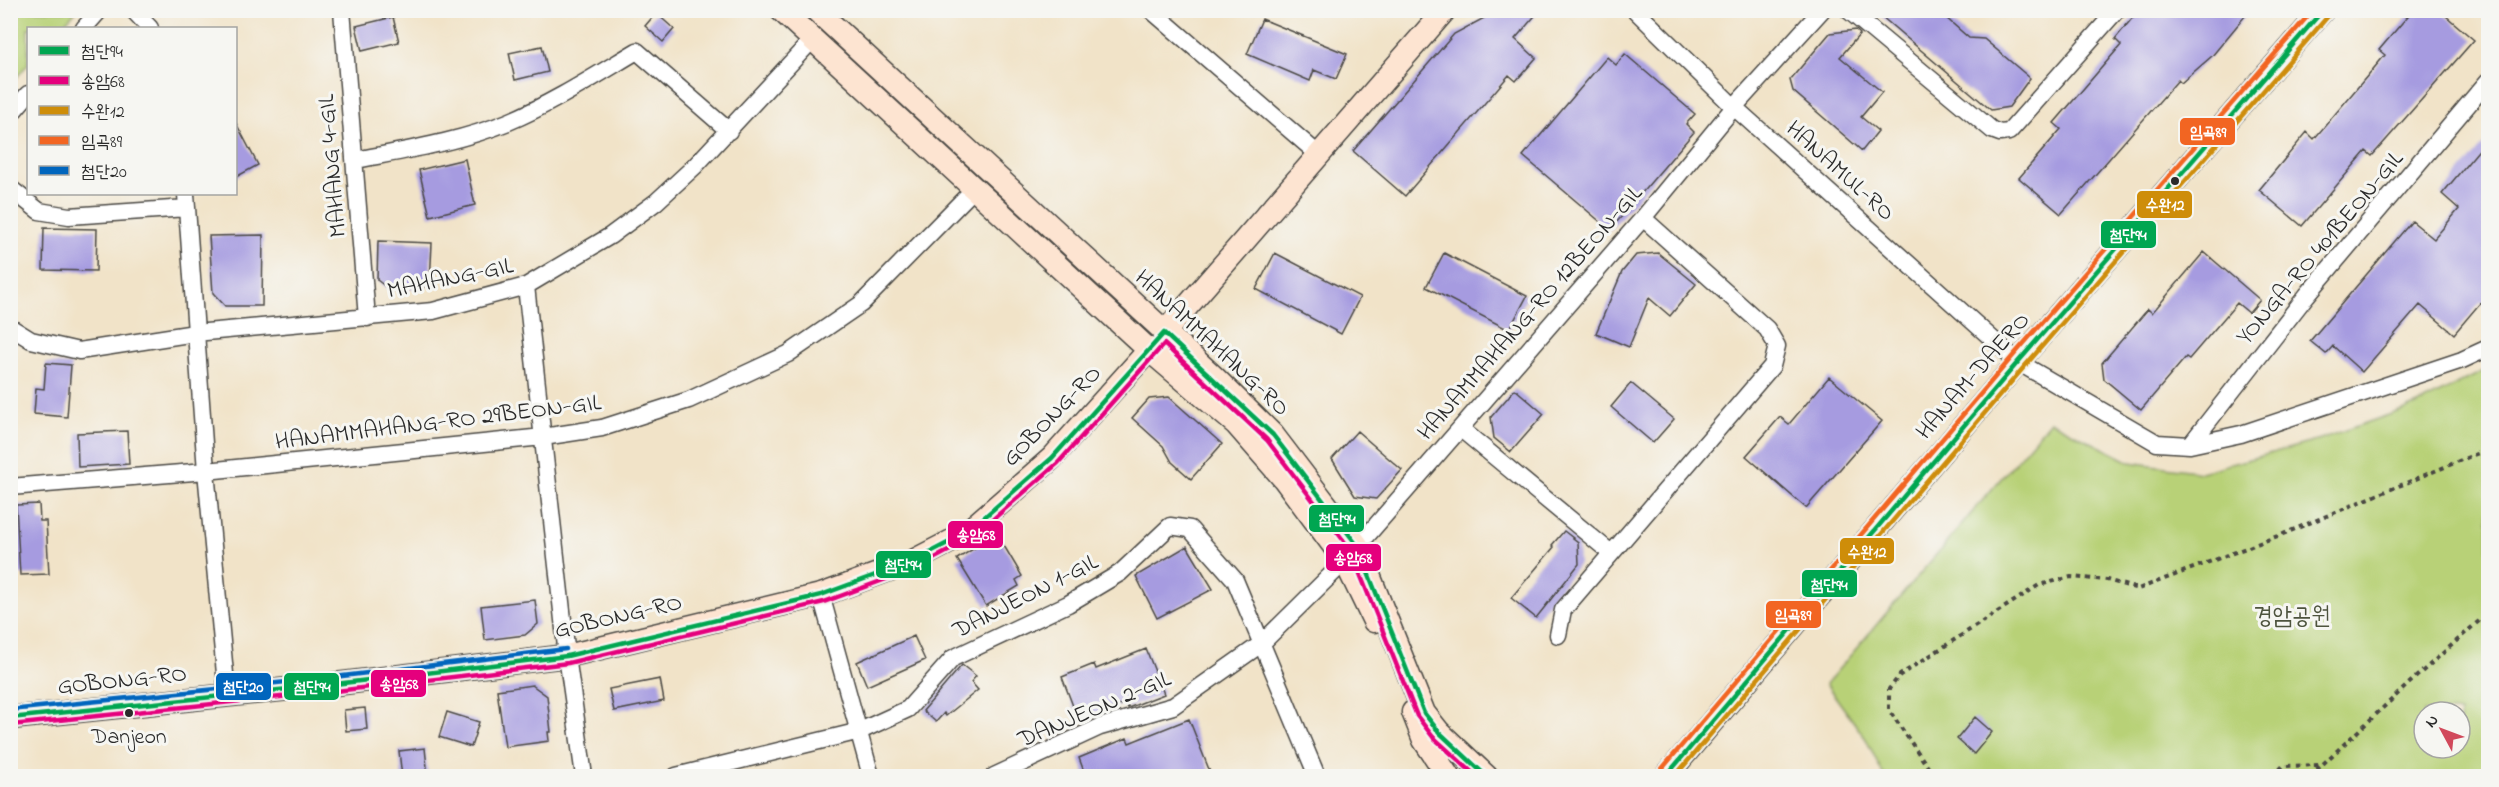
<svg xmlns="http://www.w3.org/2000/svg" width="2499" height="787" font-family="'Indie Flower','Poor Story',sans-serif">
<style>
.park{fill:#b8d177;stroke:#727e51;stroke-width:1.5;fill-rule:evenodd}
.building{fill:#a69be0}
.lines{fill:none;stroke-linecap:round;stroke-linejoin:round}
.street-casing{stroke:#494743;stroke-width:19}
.secondary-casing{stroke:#494743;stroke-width:25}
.path{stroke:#494743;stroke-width:4;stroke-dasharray:4.5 4.5;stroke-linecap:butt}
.street{stroke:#fff;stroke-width:16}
.secondary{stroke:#fde4d1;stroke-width:22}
.bus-1-casing{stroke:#f6f6f2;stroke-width:9}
.bus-2-casing{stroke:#f6f6f2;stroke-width:9}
.bus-3-casing{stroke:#f6f6f2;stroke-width:9}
.bus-4-casing{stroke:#f6f6f2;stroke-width:9}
.bus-5-casing{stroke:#f6f6f2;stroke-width:9}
.bus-1{stroke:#00a651;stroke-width:4.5}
.bus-2{stroke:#e5007d;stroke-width:4.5}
.bus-3{stroke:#ce8d09;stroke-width:4.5}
.bus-4{stroke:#f26522;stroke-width:4.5}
.bus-5{stroke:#0065bd;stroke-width:4.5}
.bus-dot{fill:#2b2b2b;stroke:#f6f6f2;stroke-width:2}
.labels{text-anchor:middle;stroke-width:6;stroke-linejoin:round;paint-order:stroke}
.bus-label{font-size:22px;fill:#2b2b2b;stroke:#f6f6f2}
.street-label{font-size:24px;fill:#2b2b2b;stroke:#f6f6f2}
.park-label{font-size:24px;fill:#4e543e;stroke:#f6f6f2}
.line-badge{stroke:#f6f6f2;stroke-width:2}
.badge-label{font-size:16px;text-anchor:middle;font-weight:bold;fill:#fff}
</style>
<rect width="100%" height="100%" fill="#f6f6f2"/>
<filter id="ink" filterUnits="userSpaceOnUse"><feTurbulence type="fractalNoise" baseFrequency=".0167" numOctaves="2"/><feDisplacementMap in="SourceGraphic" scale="12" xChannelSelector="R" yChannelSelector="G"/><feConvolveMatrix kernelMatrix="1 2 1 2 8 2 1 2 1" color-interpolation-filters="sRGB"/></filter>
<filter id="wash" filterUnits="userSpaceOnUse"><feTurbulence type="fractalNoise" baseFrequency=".008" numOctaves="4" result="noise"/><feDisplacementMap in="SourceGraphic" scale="24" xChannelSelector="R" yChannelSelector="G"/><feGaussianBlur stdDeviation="1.35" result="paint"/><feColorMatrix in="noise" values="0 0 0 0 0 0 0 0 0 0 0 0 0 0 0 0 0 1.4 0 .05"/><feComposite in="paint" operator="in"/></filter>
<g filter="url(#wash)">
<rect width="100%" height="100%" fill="#f1e3c8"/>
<path class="park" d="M11,10L76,11L60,28H28V64L11,84Z
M2488,369V776H1884L1866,739L1826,684L2050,421L2130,462L2201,472L2309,443L2414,406ZM2424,712H2460V748H2424Z"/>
<g id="blocks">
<path class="building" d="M1499,10H1540L1515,39L1536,58L1516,81L1509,75L1405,196L1353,151L1454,34Z
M1874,10H1937L1969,38L1984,39L2030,78L2009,107L1991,110Z
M2139,10H2250L2212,56L2181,83L2178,80L2061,214L2019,178L2061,129L2054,123L2121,45L2115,39Z
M2413,10H2439L2474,40L2372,156L2366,151L2302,226L2259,190L2307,132L2314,139L2385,55L2379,50Z
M656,13L674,29L663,42L645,26Z
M393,17L399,42L362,51L356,26Z
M1262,19L1347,54L1336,79L1314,70L1310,81L1247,54Z
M1856,30L1860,34L1840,57L1882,92L1861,117L1878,131L1862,151L1793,91L1790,80L1830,33Z
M542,46L548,72L515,80L509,53Z
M1625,54L1695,114L1686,124L1694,132L1610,230L1523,156L1607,57L1616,65Z
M236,123L258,165L236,177Z
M2488,139V309L2481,302L2454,334L2420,305L2362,372L2333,346L2326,354L2310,341L2412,221L2434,239L2459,209L2442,194Z
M465,159L475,205L430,216L419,170Z
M44,228L97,229L96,271L43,270Z
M263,235L262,306H225L213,293L209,236Z
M378,241L432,243L430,284H424L423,288L390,290L377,280Z
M2204,252L2260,300L2249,313L2237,303L2189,359L2186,357L2141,410L2104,379L2102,363L2148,309L2152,313Z
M1275,253L1360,297L1341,334L1256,289Z
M1444,253L1527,296L1509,330L1426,287Z
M1658,253L1696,284L1670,316L1649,298L1629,347L1596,333L1622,272L1636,255Z
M46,363L71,365L67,417L34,414L36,388L44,389Z
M1829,377L1882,421L1806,508L1746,456L1780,417L1789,424Z
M1631,383L1674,419L1653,443L1611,407Z
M1515,389L1544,414L1511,452L1494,438L1491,417Z
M1169,397L1222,444L1191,479L1172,462L1163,446L1132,418L1149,399Z
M127,431L129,464L78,467L77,433Z
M1357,431L1402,470L1376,499L1355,496L1332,459Z
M39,504L40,521H46L49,574L20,575L16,505Z
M1564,531L1578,542L1579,564L1536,618L1511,598L1554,547L1552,545Z
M997,534L1022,576L1016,580L1019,586L986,606L957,559Z
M1187,546L1213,589L1157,618L1136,576Z
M535,600L538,624L525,635L485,640L481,606Z
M914,636L925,660L867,686L857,662Z
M1146,649L1164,694L1128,708L1126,703L1079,722L1062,677L1094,664L1096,669Z
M962,665L976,676L971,682L978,690L946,716L944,713L936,722L923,711Z
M660,679L664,701L614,711L609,689Z
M532,685L547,696L551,732H548L549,741L505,747L497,690Z
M365,708L367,729L346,731L344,710Z
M447,712L479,722L471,747L439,737Z
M1975,717L1992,732L1974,754L1957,739Z
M1189,719L1212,777H1086L1079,758L1127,738L1129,743Z
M425,748L428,777H402L399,751Z"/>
</g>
</g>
<g filter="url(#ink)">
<use href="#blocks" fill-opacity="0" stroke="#494743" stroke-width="1.5"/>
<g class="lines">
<g class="street-casing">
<path id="street" d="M133,10L150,28
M342,10L367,318
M1151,10L1319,155
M1635,10L1734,107L2018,362L2157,443L2190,445L2241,434L2462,360L2488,348
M1848,10L1992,130L2000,133L2009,132L2117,10
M84,28L100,10
M10,115L28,94
M356,160C407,150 459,142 508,122C553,103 595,76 637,51L729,131
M10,188L39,211L69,216L187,208
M186,194L206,471L227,695
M526,286L567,656L584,776
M10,327L31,340L79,351L195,333L433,311L526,286L610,236L656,202L695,166L813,39
M1461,429L1611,553
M2190,445L2307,295L2488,81
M10,487L206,471L543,437L602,428L689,400L788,354L861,304L974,189
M821,595L871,776
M1558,635L1563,610L1772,366L1777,346L1767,329L1643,218
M676,776L860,731L908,709L953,658L1068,604L1120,573L1170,526L1190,529L1235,580L1317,776
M994,776L1100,727L1173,706L1261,644L1345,561L1643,218L1734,107L1822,10"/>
</g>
<g class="secondary-casing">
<path id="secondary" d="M781,10L1149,350L1236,424L1284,479L1345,561L1374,621
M816,10L1214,377L1273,435L1357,545L1424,713L1439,732L1486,776
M1164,333L1445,10
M1413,712L1424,740L1448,776
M10,718L327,685L567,656L821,595L913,561L965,534L1052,458L1149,350
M1666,776L2018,362L2323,10"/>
</g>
<path class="path" d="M1934,776L1889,710V689L1900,675L2039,585L2071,577L2107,580L2138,589L2283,534L2488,449
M2273,776L2283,766L2319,765
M2310,776L2417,676L2488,613"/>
<use href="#street" class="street"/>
<use href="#secondary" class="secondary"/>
<g class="bus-1-casing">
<path id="bus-1" d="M10,718L327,685L567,656L821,595L913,561L965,534L1052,458L1164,333L1273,435L1357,545L1424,713L1439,732L1486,776
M1666,776L2018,362L2323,10"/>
</g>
<g class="bus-2-casing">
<path id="bus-2" d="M11,725L328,692L568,663L824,602L916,568L969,540L1058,463L1164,344L1267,440L1350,549L1417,716L1433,737L1476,776"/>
</g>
<g class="bus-3-casing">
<path id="bus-3" d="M1675,776L2024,367L2329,15"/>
</g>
<g class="bus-4-casing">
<path id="bus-4" d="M1660,771L2012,357L2313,10"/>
</g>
<g class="bus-5-casing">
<path id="bus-5" d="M10,710L326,678L566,649"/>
</g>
<use href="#bus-1" class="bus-1"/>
<use href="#bus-2" class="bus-2"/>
<use href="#bus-3" class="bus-3"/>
<use href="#bus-4" class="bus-4"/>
<use href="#bus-5" class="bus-5"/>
</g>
</g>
<g class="bus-dot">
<circle cx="2175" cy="181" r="5"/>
<circle cx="129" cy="713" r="5"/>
</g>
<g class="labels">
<g class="bus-label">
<text x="129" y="743">Danjeon</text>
</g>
<g class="street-label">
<text transform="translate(331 166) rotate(-95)" y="8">MAHANG 4-GIL</text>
<text transform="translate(1841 170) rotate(42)" y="8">HANAMUL-RO</text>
<text transform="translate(2319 247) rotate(-50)" y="8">YONGA-RO 401BEON-GIL</text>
<text transform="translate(450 277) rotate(-12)" y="8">MAHANG-GIL</text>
<text transform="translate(1529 312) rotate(-49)" y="8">HANAMMAHANG-RO 12BEON-GIL</text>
<text transform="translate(1213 342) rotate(43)" y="8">HANAMMAHANG-RO</text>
<text transform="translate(1972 375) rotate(-49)" y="8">HANAM-DAERO</text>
<text transform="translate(1051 415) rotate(-46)" y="8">GOBONG-RO</text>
<text transform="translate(438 421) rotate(-7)" y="8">HANAMMAHANG-RO 29BEON-GIL</text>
<text transform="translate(1025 595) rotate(-27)" y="8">DANJEON 1-GIL</text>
<text transform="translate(618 615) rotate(-13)" y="8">GOBONG-RO</text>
<text transform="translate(122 679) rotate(-6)" y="8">GOBONG-RO</text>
<text transform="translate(1094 708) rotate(-23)" y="8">DANJEON 2-GIL</text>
</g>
<g class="park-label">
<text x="2292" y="623">경암공원</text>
</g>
</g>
<g class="line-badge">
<rect x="2179" y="117" width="57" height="29" rx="6" fill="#f26522"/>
<rect x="2136" y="190" width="57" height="29" rx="6" fill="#ce8d09"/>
<rect x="2100" y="220" width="57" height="29" rx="6" fill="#00a651"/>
<rect x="1308" y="504" width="57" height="29" rx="6" fill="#00a651"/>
<rect x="947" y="520" width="57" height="29" rx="6" fill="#e5007d"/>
<rect x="1839" y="537" width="56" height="28" rx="6" fill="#ce8d09"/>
<rect x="1325" y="543" width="57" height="29" rx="6" fill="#e5007d"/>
<rect x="875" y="550" width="57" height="29" rx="6" fill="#00a651"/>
<rect x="1801" y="569" width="57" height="29" rx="6" fill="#00a651"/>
<rect x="1765" y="600" width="57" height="29" rx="6" fill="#f26522"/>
<rect x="370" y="669" width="57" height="29" rx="6" fill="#e5007d"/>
<rect x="215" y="672" width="57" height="29" rx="6" fill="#0065bd"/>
<rect x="283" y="672" width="57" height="29" rx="6" fill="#00a651"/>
</g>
<g class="badge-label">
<text x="2208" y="137">임곡89</text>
<text x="2165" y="210">수완12</text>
<text x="2128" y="240">첨단94</text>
<text x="1337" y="524">첨단94</text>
<text x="976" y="540">송암68</text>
<text x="1867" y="557">수완12</text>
<text x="1353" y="563">송암68</text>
<text x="903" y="570">첨단94</text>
<text x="1829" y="590">첨단94</text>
<text x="1793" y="620">임곡89</text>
<text x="399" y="689">송암68</text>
<text x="243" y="692">첨단20</text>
<text x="312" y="692">첨단94</text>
</g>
<rect width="2499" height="787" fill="none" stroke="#f6f6f2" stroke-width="36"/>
<rect x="27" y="27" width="210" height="168" fill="#f6f6f2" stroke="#a5a5a2" stroke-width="1.5"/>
<rect x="39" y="46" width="30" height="9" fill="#00a651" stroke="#a5a5a2" stroke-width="1.5"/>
<text x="81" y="57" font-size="18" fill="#2b2b2b">첨단94</text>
<rect x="39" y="76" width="30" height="9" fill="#e5007d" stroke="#a5a5a2" stroke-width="1.5"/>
<text x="81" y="87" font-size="18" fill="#2b2b2b">송암68</text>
<rect x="39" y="106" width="30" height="9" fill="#ce8d09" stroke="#a5a5a2" stroke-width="1.5"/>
<text x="81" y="117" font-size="18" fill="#2b2b2b">수완12</text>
<rect x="39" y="136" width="30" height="9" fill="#f26522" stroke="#a5a5a2" stroke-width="1.5"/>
<text x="81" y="147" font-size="18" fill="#2b2b2b">임곡89</text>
<rect x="39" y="166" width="30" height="9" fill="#0065bd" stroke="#a5a5a2" stroke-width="1.5"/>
<text x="81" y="177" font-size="18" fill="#2b2b2b">첨단20</text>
<g transform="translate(2442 730) rotate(311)"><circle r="28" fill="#f6f6f2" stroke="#a5a5a2" stroke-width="1.5"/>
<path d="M0-4.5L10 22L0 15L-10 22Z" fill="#d1495b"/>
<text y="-9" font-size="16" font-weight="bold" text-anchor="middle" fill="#2b2b2b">N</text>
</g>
</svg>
